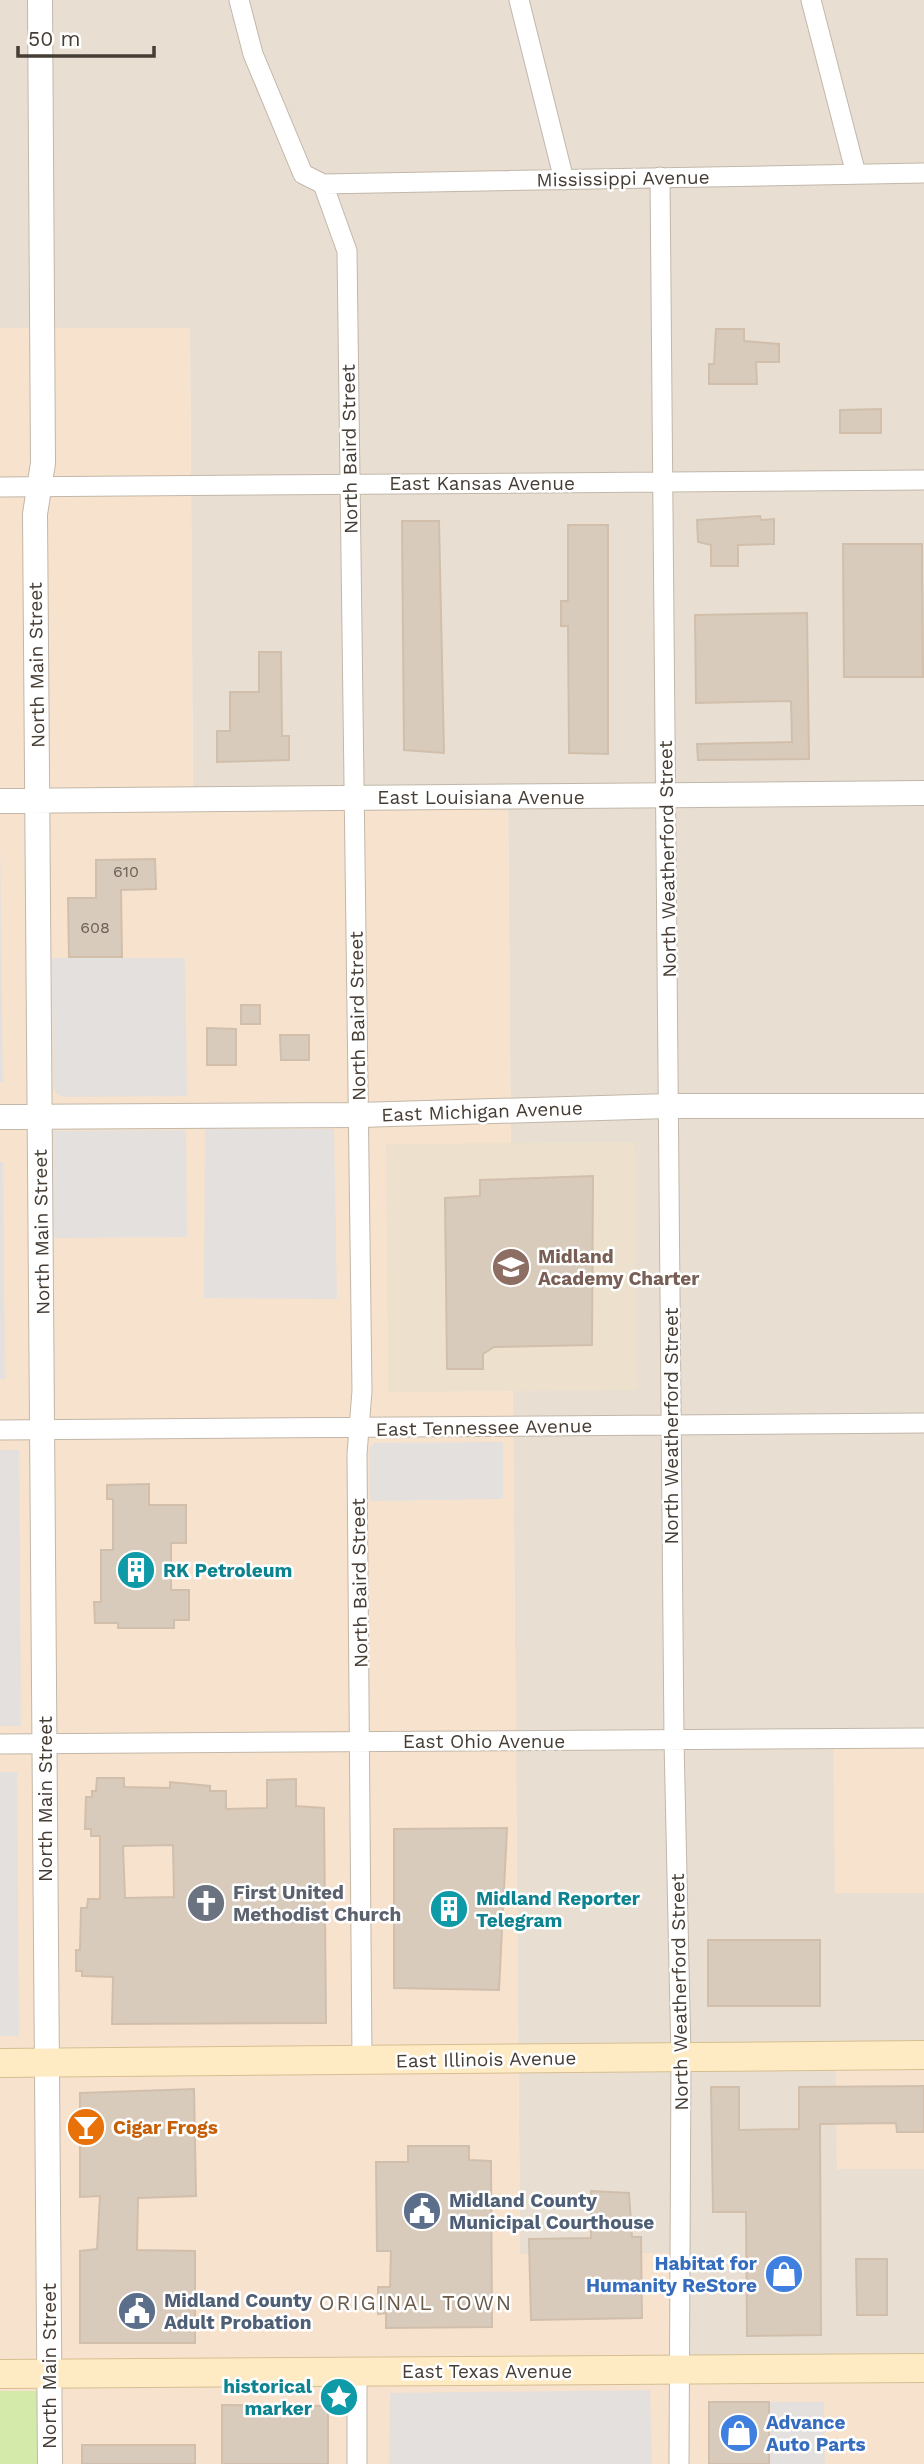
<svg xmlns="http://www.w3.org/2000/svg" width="924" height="2464" font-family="'Work Sans',sans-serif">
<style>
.residential{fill:#e8dfd2}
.commercial{fill:#f7e2ce}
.education{fill:#ede1cd}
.green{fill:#d3eaaa}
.parking{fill:#e4e0dd}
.building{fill:#d8cbbc;stroke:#d1bfac;stroke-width:2;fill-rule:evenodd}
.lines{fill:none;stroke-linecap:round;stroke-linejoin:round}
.minor-casing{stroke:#c2b7a9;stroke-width:21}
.tertiary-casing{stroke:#c2b7a9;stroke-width:26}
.secondary-casing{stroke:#d6be91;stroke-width:30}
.minor{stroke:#fff;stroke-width:19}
.tertiary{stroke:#fff;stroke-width:24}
.secondary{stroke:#ffebc3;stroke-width:28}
.labels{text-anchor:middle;stroke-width:5;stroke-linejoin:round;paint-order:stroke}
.number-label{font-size:16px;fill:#6a6056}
.street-label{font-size:19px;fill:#463d34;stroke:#fff}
.education-label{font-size:19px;font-weight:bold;fill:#785e54;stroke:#fff;text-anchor:start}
.culture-label{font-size:19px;font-weight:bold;fill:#0d838f;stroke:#fff;text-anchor:start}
.worship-label{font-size:19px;font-weight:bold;fill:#5b616d;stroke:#fff;text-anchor:start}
.food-label{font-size:19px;font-weight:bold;fill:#c56008;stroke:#fff;text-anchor:start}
.service-label{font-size:19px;font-weight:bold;fill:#4e5e75;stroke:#fff;text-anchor:start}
.shop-label{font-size:19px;font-weight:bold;fill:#366cbe;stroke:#fff;text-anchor:end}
.neighbourhood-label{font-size:21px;letter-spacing:2px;fill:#695a4a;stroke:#fff}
</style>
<rect width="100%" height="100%" fill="#f3ede4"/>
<path class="residential" d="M0,0H924V2368L680,2369L676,2253L520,2255L508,797L193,798L190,328H0Z"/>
<path class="commercial" d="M0,328H190L193,798L508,796L520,2254L676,2253L680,2369L924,2368V2464H0Z
M924,1735V1893H835L833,1736Z
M924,2053V2169H837L836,2054Z"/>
<path class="education" d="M635,1142L637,1390L388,1392L386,1144Z"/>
<path class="green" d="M0,2391H37V2464H0Z"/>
<path class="parking" d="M0,832L3,1082H0Z
M52,958H185L187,1096L63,1097L57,1094L53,1086Z
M205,1129H334L337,1299L204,1298Z
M186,1130L187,1237L54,1238L53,1131Z
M0,1162H3L5,1379H0Z
M503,1442V1499L370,1501L369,1448L374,1443Z
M0,1450H19L21,1726H0Z
M0,1772H17L19,2036H0Z
M650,2390L652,2464H389L390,2393Z
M769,2402H824L825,2464H769Z"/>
<path class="building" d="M716,329H744V341L779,344V362H756L757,384H709V364H714Z
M881,409V433H840V410Z
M760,516L761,520L774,519V544L738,545V566H711V545L698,542L697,520Z
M402,521H439L444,753L404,750Z
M568,525H608V754L569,753L568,626H561V601H568Z
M843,544H922L923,677H844Z
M807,613L809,759L698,760L697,744L792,742L791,701L696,703L695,615Z
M259,652H281L282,736H289V760L217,762V731H230V692H259Z
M155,859L156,889L121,890L122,957H69L68,898H96V860Z
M241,1005H260V1024H241Z
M207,1028L236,1029V1065H207Z
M280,1035H309V1060H281Z
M593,1176L592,1345L494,1347L483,1354V1369H447L445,1198L480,1196V1180Z
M149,1484V1505H186V1543H171V1590H189V1620H174V1628H118V1623H95L94,1602H101V1550H113V1499H107V1485Z
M97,1778H124V1787L170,1788V1782L210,1786V1791H226V1809L267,1808V1780L296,1779V1806L324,1808L326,2023L112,2024L113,1977L82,1976V1971H76V1950H80L81,1908H87L88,1899H100V1836H91V1829H85L86,1797H92V1791H96ZM173,1845L174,1897L125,1898L123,1846Z
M507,1828L499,1990L394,1988V1829Z
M708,1940H820V2006H708Z
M924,2086V2132H897L896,2123L820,2124L821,2335L747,2336L746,2212H713L711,2087H739V2130L799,2129V2087Z
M194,2089L196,2196L138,2198L137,2250L195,2251V2343H80V2251L97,2249L100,2196L80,2197V2093Z
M408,2146H469V2160L491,2161L492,2327L386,2328V2313L378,2314V2287H390L391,2251H377L376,2162H408Z
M591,2191L629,2193L632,2237H641L642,2318L531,2320L529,2239L591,2238Z
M856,2259H887V2315H857Z
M709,2402H769V2464H709Z
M222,2405L328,2406V2464H222Z
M82,2445H195V2464H82Z"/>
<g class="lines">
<g class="minor-casing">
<path id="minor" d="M239,0L253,54L303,174L323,184L347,251L362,1391L357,1454L362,2060
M519,0L564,180
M811,0L856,174
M660,177L674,1740L681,2057L679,2464
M323,184L924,173
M0,487L924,480
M0,1430L924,1423
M0,1744L924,1738
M357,2464V2372"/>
</g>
<g class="tertiary-casing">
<path id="tertiary" d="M40,0L43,463L35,514L50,2464
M0,801L924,793
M0,1117L359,1115L669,1106H924"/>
</g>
<g class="secondary-casing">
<path id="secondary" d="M0,2063L924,2055
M0,2374L924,2368"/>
</g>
<use href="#minor" class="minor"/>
<use href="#tertiary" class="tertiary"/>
<use href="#secondary" class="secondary"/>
</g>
<defs>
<g id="school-disc" transform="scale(2.0125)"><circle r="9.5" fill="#8d6e63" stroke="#fff"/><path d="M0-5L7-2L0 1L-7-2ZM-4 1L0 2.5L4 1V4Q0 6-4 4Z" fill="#fff"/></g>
<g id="building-disc" transform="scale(2.0125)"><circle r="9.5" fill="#0f9aa8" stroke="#fff"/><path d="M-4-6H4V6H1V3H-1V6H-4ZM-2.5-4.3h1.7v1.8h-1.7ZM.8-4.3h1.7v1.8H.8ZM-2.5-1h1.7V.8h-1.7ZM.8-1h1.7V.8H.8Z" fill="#fff"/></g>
<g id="church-disc" transform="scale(2.0125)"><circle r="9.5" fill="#6b7280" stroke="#fff"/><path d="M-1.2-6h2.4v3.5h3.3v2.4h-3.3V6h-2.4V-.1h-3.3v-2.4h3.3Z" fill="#fff"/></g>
<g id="bar-disc" transform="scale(2.0125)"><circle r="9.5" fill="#e8710a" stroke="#fff"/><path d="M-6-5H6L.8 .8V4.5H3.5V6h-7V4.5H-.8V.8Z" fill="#fff"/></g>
<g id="civic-disc" transform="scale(2.0125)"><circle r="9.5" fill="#5c6f8a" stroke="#fff"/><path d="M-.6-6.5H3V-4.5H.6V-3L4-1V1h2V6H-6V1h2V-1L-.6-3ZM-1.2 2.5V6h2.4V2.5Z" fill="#fff"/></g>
<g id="shop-disc" transform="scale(2.0125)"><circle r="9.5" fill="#3f7fe0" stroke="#fff"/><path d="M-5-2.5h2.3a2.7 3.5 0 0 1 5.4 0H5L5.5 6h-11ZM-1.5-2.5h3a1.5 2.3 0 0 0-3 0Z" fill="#fff"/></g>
<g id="sight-disc" transform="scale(2.0125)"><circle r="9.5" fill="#0f9aa8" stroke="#fff"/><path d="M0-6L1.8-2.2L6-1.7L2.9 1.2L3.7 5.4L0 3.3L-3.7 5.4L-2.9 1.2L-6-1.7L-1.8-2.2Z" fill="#fff"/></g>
</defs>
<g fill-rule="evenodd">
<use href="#school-disc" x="511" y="1267"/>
<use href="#building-disc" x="136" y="1570"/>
<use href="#church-disc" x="206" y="1903"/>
<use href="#building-disc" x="449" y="1909"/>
<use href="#bar-disc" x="86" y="2127"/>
<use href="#civic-disc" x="422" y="2211"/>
<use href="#shop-disc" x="784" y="2274"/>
<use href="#civic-disc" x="137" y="2311"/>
<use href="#sight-disc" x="339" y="2397"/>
<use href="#shop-disc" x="739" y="2433"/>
</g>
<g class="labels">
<g class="number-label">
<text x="126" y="877">610</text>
<text x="95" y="933">608</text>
</g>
<g class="street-label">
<text transform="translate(623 178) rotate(-1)" y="7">Mississippi Avenue</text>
<text transform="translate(349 449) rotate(-91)" y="7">North Baird Street</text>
<text x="482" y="490">East Kansas Avenue</text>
<text transform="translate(36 665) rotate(-91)" y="7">North Main Street</text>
<text x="481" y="804">East Louisiana Avenue</text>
<text transform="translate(667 859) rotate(-91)" y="7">North Weatherford Street</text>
<text transform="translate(357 1016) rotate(-91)" y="7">North Baird Street</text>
<text transform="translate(482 1111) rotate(-2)" y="7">East Michigan Avenue</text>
<text transform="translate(41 1232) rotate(-91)" y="7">North Main Street</text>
<text transform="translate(671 1426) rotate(-90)" y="7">North Weatherford Street</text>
<text transform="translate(484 1427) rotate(-1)" y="7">East Tennessee Avenue</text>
<text transform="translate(359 1583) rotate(-91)" y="7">North Baird Street</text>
<text x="484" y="1748">East Ohio Avenue</text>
<text transform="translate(45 1799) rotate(-90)" y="7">North Main Street</text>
<text transform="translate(679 1992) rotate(-91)" y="7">North Weatherford Street</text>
<text transform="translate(486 2059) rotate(-1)" y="7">East Illinois Avenue</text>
<text transform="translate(49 2366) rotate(-90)" y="7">North Main Street</text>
<text x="487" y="2378">East Texas Avenue</text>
</g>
<g class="education-label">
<text x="538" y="1263">Midland<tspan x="538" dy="22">Academy Charter</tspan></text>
</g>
<g class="culture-label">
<text x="163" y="1577">RK Petroleum</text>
<text x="476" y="1905">Midland Reporter<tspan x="476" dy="22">Telegram</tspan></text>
<text x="312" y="2393" text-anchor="end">historical<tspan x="312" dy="22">marker</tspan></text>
</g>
<g class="worship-label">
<text x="233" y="1899">First United<tspan x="233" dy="22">Methodist Church</tspan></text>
</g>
<g class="food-label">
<text x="113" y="2134">Cigar Frogs</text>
</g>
<g class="service-label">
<text x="449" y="2207">Midland County<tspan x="449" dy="22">Municipal Courthouse</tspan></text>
<text x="164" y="2307">Midland County<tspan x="164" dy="22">Adult Probation</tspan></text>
</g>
<g class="shop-label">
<text x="757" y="2270">Habitat for<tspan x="757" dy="22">Humanity ReStore</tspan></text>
<text x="766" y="2429" text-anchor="start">Advance<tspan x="766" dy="22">Auto Parts</tspan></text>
</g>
<g class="neighbourhood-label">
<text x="416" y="2310">ORIGINAL TOWN</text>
</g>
</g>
<path d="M18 46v10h136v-10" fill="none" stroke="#463d34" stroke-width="3.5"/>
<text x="28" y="46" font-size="21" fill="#463d34" stroke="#ffffff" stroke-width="5" paint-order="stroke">50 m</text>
</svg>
